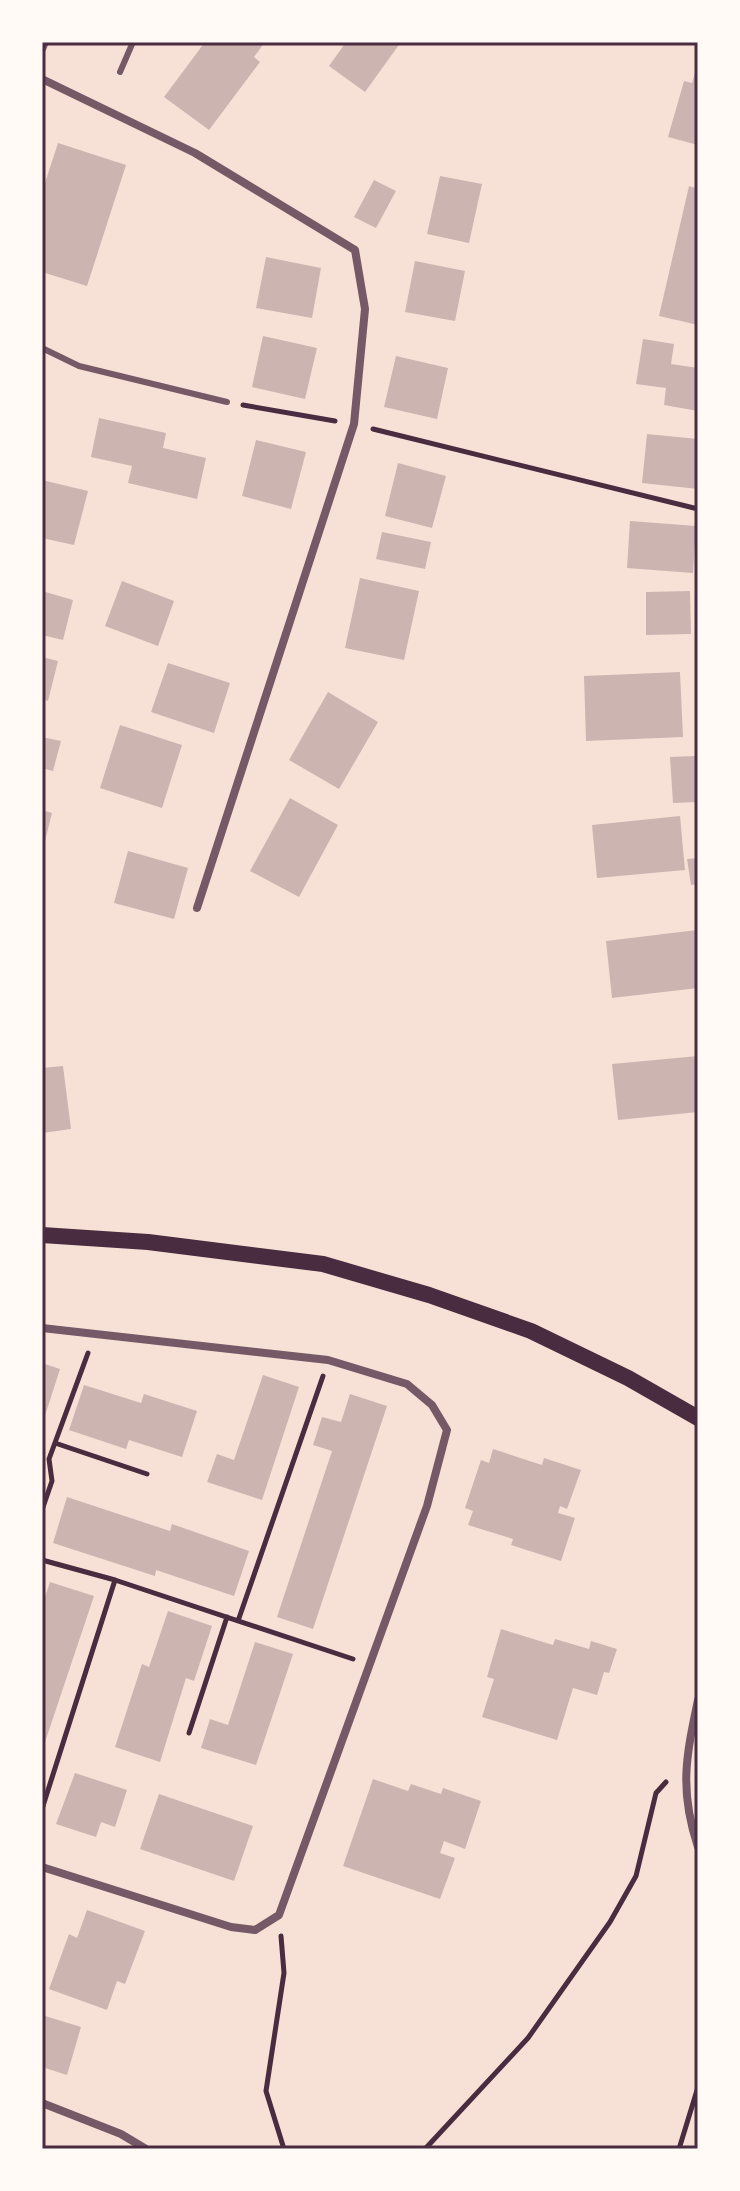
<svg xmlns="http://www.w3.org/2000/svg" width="740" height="2191" font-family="Spectral,serif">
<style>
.building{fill:#ccb4b1}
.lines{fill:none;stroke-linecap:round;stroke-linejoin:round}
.path{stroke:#4a2c40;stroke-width:5}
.service{stroke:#755966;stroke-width:6}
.minor{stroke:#755966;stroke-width:8}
.secondary{stroke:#4a2c40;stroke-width:16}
.neatline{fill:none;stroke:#4a2c40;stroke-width:3}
</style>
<rect width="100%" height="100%" fill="#f7e1d7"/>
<path class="building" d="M205,42H265L254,57L260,62L209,130L164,97Z
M346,42H401L365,92L329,66Z
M697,66H698V145L668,137L684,81L692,83Z
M58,143L126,165L87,286L42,272V192Z
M440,176L482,184L469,243L427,234Z
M374,180L396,191L376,228L354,217Z
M689,186L698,189V325L659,316Z
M266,257L321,268L312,318L256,308Z
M415,261L465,271L455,321L405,312Z
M263,336L317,348L305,399L252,387Z
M643,339L674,344L671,364L698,368V411L664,405L666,388L636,384Z
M396,356L448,368L437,419L384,407Z
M99,418L166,433L163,448L206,458L197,499L128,483L132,466L91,457Z
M647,434L698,439V489L642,483Z
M256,440L306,452L291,509L242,496Z
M398,463L446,476L432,528L385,516Z
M42,480L88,491L74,545L42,538Z
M630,521L696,526L693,573L627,568Z
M382,532L431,542L425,569L376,559Z
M360,578L419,591L404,660L345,648Z
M122,581L174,601L158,646L105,626Z
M42,591L73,600L63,640L42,635Z
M690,591L691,634L646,635V592Z
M42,657L58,661L48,701L42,699Z
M168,663L230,683L214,733L151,712Z
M680,672L683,737L586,741L584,676Z
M328,692L378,722L339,789L289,760Z
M120,725L182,745L162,808L100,788Z
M42,737L61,741L53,771L42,768Z
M695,756L697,802L673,803L670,757Z
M290,798L338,825L299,897L250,871Z
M42,810L52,813L43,849H42Z
M680,816L685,870L597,878L592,825Z
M128,851L188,868L174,919L114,903Z
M698,858V884L691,885L687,859Z
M697,930L698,988L612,998L606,941Z
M698,1056V1112L618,1120L612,1064Z
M63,1066L71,1129L42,1133V1068Z
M42,1363L60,1369L43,1422H42Z
M263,1375L299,1387L262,1500L207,1482L217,1454L234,1460Z
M84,1385L141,1403L144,1394L197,1411L182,1457L129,1440L126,1449L69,1430Z
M350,1394L387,1406L313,1629L277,1617L332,1451L313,1445L322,1417L341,1422Z
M493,1449L542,1465L544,1458L581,1470L567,1509L560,1506L558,1513L575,1518L561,1561L511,1545L513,1539L468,1525L473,1511L465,1508L481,1460L489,1463Z
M67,1497L170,1531L172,1524L249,1551L234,1596L156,1570L155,1576L53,1543Z
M50,1582L94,1596L43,1748L42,1606Z
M168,1611L212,1626L194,1681L186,1678L160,1762L115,1747L142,1664L149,1667Z
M501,1629L553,1645L555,1639L589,1649L591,1641L617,1649L609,1673L604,1672L597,1695L573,1688L557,1740L482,1717L494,1679L487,1677Z
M255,1642L293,1654L256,1765L201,1748L210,1719L228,1725Z
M75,1773L127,1790L115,1827L101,1822L96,1837L56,1824Z
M373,1779L408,1791L411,1784L441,1794L443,1788L481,1801L465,1849L444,1841L440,1853L455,1858L440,1899L343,1866Z
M159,1794L253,1826L234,1881L140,1849Z
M87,1910L145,1931L125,1984L117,1981L107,2010L49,1989L69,1934L77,1938Z
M42,2015L81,2027L67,2075L42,2067Z"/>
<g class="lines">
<path class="path" d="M243,405L335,421
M373,429L698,509
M55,1443L147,1474
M42,1510L52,1481L49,1459L88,1353
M42,1560L115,1580L353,1659
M238,1621L323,1376
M189,1733L227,1617
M42,1809L115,1580
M281,1936L284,1973L266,2091L284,2149
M425,2149L528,2038L610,1922L636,1876L656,1793L666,1782
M679,2149L698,2087"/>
<path class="service" d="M120,72L133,42
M42,348L79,366L227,402"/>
<path class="minor" d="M42,49L45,42
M42,79L195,153L355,250L365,309L354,424L197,908
M42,1328L328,1360L407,1384L432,1405L447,1430L427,1506L279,1915L255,1930L231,1927L42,1867
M698,1700C686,1757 679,1790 698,1847
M42,2103L121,2134L146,2149"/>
<path class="secondary" d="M42,1235L148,1242L323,1264L429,1295L531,1331L628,1378L698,1418"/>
</g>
<rect width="740" height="2191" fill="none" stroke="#fffaf5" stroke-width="88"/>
<rect x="44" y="44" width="652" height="2103" class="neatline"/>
</svg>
